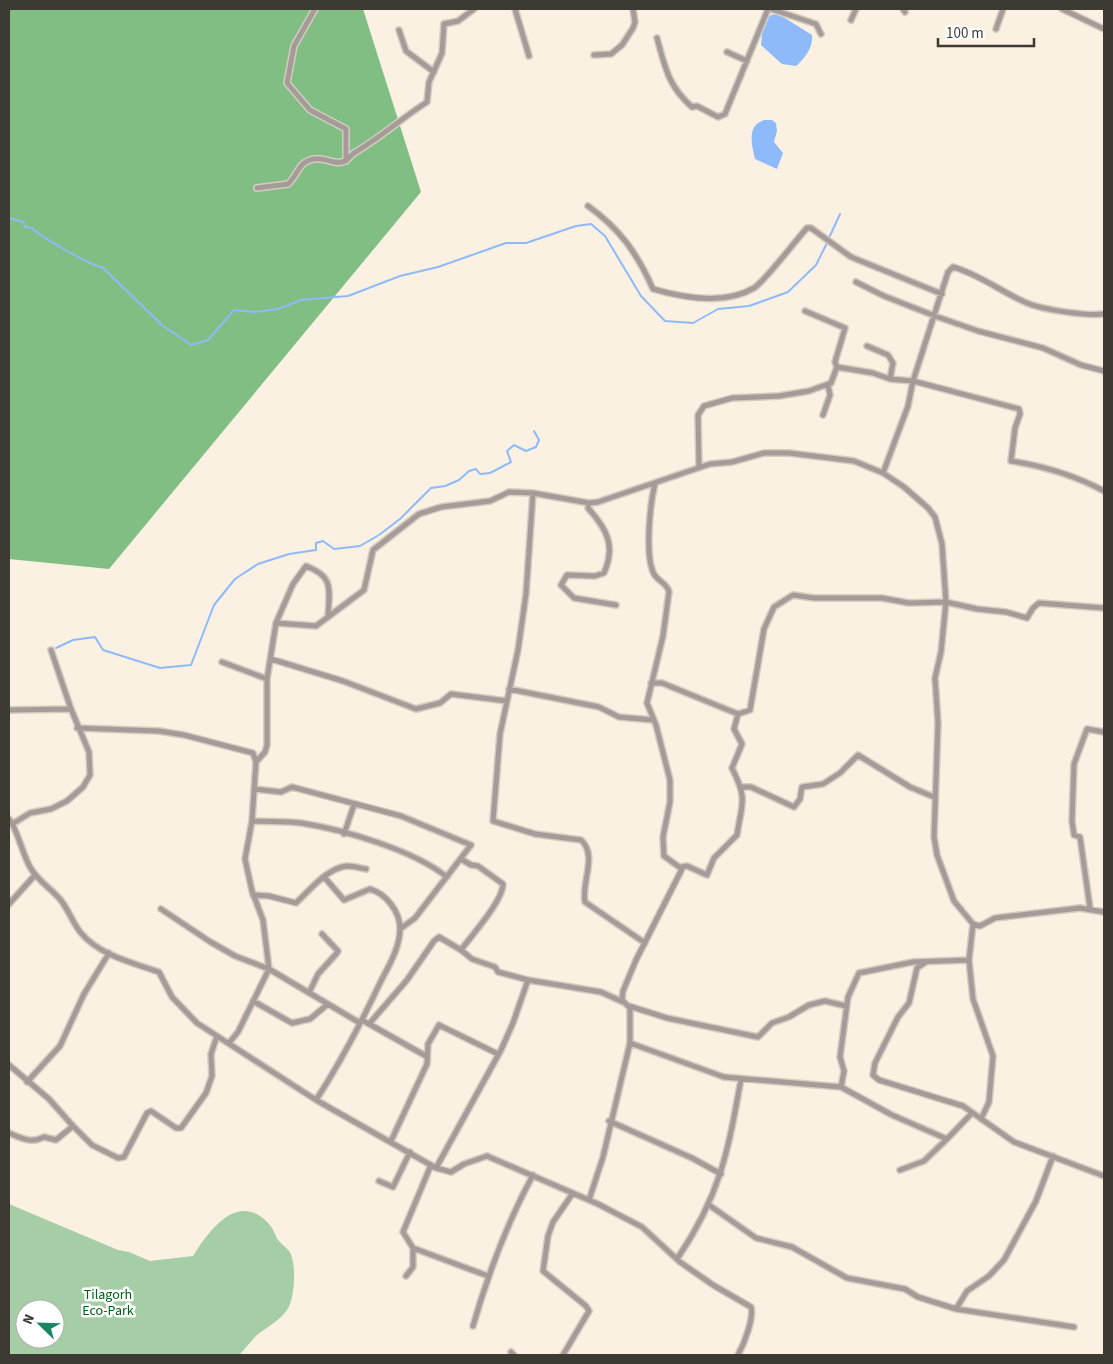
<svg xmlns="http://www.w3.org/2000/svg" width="1113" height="1364" font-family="'Source Sans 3',sans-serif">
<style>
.green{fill:#a5cea6;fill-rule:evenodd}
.forest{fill:#81be84}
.water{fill:#8ebafa}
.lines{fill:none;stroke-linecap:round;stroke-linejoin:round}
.stream{stroke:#8ebafa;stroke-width:2}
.street-casing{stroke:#d5ccbf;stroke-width:8}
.street{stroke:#a59c9a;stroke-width:5}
.labels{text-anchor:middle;stroke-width:5;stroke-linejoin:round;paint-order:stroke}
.park-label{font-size:14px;fill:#006117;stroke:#fff}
</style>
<rect width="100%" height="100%" fill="#fbf1e2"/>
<path class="green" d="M9,1204L118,1250L129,1252L150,1261L193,1256C209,1230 238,1191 268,1223C273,1228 275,1235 278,1240C281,1244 286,1247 289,1251C297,1262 295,1299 287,1310C279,1321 267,1327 257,1335C251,1341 245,1349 239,1355H9ZM25,1309H55V1339H25Z"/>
<path class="forest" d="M9,9H363L421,192L109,569L9,559Z"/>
<path class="water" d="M775,14L780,15L812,35C813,48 805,58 796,66L782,64L761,45L762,34L769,16Z
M764,120H772L776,123L777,131L774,142L783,153L777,169L755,159C752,145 746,126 764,120Z"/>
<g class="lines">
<path class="stream" d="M9,218L23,222L25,227L32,228C41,237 91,266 102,267L162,325L191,345L208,340L234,310L255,312L278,309L301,300L348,296L400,276L438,267L506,243H526L576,226L591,224L605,236L641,296L665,321L693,323L718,309L749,306L788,292L816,265L827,243
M829,238L840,214
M56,648L73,640L95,637L103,650L160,668L191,665L214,605L235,579L258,564L289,554L316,550V543L323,541L334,549L360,546L379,535L400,519L431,488L445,486L459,480L469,471L476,469L480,474L490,473L511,462L507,451L514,445L526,451L536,447L539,440L534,431"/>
<g class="street-casing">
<path id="street" d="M315,9L294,46L287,83L310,110L346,129V161
M515,9L529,56
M771,9L816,24L821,34
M903,9L905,12
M1062,9L1104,29
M851,20L856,9
M996,29L1003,9
M399,30L406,51L434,72
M657,38C665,67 668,86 692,107L697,106L718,117L725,114L768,9
M727,52L747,61
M594,55L611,54L622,45L633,28L635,22L633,9
M257,188L288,184C295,178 297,169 304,163C321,152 334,167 345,161C349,159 351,155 354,153C380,138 402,118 427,102L429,82L442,53L444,24L458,21L474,9
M588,206C620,229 637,253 653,289C684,298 725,305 754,288C766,280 795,241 807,228H811L851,257L942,294
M856,282L884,296L935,316L978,331L1043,348L1081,365L1104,371
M805,311L845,328L835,362L837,367
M867,346L888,355L893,363L890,379
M823,415L830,395L828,385
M699,467L698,415L704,406L732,398L779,396L809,391L831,383L837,367L873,373L890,379L913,381L1019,409L1020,414L1015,428L1011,461C1043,466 1076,476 1104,491
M883,473L908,406L913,381L948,272L953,267C981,275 1001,292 1027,303C1043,310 1087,316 1104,314
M655,484C650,504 645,553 653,572C657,582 667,582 669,592L663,636L647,703L656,725L670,780V802L663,837L664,856L682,869L636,960L623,991L622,1000L630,1008V1043L724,1077L841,1087L892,1115L947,1139L972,1113
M533,493L526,594L518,650L500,734L493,821L535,834L581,840C598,855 581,883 585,902L645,943
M589,503L588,508C607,529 616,546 604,573L595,576L567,575L561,585L574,598L616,605
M276,623L293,584L306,566C335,577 329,590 328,617
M51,650L71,709
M271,659L343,681L416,709L440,703L451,694L507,701
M222,662L267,679
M651,683H662L738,714L734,729L742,744L732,768C748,800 742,802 737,835L714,858L707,875L687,866L681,867
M509,689L599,707L619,717L653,720
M9,710L71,709L89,752L90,775L83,787L67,801L51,809L30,813L14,823
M738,714L750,710L764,629L774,607L793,595L814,598H882L909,603L946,602L977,609L1006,612L1027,618L1033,608L1039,603L1104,608
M77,728L159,731L184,735L253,753L256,762
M742,787H751L794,807L800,799L802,787L823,784L840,773L858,755L910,787L934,797
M254,789L281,792L292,787L401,816L471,845L415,918L400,929
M9,819C16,826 23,855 30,867C37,880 49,887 59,898C68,908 72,922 81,933C99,955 133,963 159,972L172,997L197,1023L316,1100L436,1168L451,1172L464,1164L487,1156L598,1204L642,1227L680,1262L713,1285L751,1307C754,1319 744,1344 738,1355
M252,821C268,822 285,821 301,823C345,830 413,850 447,877
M344,834L354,805
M253,895L269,896L296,903C310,890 327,868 347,866C353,866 360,868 366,869
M9,904L35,875
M1090,908L1080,837L1074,835L1072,821L1074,764L1087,729L1104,732
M161,909L209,941L235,956L269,969L360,1023
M973,924L969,960L973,999L993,1056L989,1102L981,1119
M461,950L472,959L495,967L498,972L528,980
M926,962L917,968L909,1003L898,1017L875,1063L873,1075L879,1080L963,1106L1014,1142L1104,1176
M309,993L318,974L337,953L338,951L322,934
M253,1001L292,1023L310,1019L328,1004
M629,1006L667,1018L758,1037L772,1023L789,1017L809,1005L825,1001L846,1006
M362,1020L426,1056
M369,1024L407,980L434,941L439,937L461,950C471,936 503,901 503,884L478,866L471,865L461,859
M229,1043L238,1032L269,969L263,920L252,891L245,859L252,821L256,762L265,752L267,745V679L276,623L316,626L364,590L373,550L419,514L441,507L490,501L509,492L533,493L589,503L598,502L710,464L732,462L764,453H789L854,461L883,473L904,487L928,508L935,517L942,544L946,602L941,652L935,678L938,723L934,837L937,855L954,901L973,924L980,926L995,918L1080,908L1104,912
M9,1065L49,1099L73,1126
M27,1082L60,1046L84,994L109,953
M841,1087L844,1071L840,1057L848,997L859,973L913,962L969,960
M316,1100C341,1062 361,1023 380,983C388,967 400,948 400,929C400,911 386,894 370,889L344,900L325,878
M609,1121L692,1158L721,1174
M9,1133C21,1138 31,1144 44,1137L56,1140L73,1126L92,1145L118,1158L124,1157L147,1113L151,1111L176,1128H181L206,1093L212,1076L211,1054L217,1036
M391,1141L427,1064L428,1044L439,1025L498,1054
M436,1168L501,1050L513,1023L528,980L601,992L623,1002
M900,1170L924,1161L947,1139
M379,1181L393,1187L410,1152
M589,1200L603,1157L630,1043
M709,1205L756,1238L792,1247L847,1278L905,1289L918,1297L956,1309L1074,1327
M413,1248L488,1276
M677,1259C720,1196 728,1152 741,1079
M406,1276L413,1267V1248L403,1232L431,1165
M956,1309L967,1291L989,1276L1004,1260L1036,1201L1053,1156
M473,1326C488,1274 507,1223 533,1175
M511,1352L514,1355
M563,1355L589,1311L586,1306L543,1271L548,1236L553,1222L573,1193"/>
</g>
<use href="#street" class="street"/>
</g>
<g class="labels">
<g class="park-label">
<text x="108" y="1299">Tilagorh<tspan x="108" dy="16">Eco-Park</tspan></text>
</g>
</g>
<rect width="1113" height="1364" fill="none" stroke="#3d3933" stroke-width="20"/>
<g transform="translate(40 1324) rotate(293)"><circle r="24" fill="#ffffff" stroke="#b1b0ad"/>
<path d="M0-4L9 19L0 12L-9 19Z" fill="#1a8562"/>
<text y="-8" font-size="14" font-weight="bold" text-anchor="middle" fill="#3d3933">N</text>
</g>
<path d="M938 38v8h96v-8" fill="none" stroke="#3d3933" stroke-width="2.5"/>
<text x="946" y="38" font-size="15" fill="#3d3933" stroke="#ffffff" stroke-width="4" paint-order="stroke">100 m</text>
</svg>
